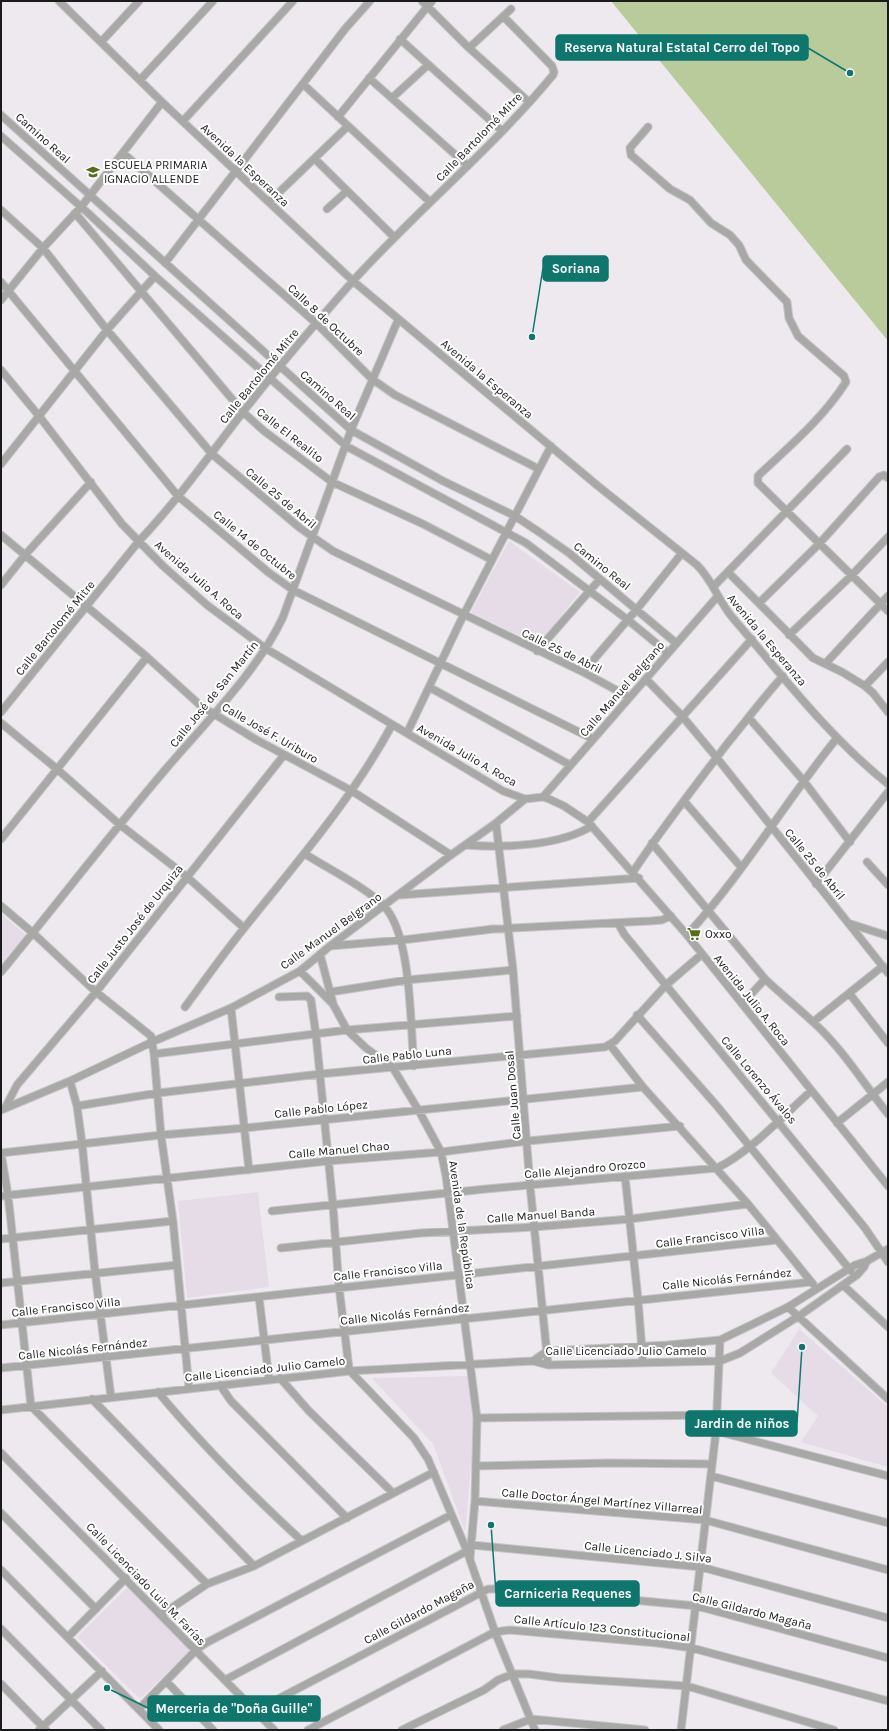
<svg xmlns="http://www.w3.org/2000/svg" width="889" height="1731" font-family="Karla,sans-serif">
<style>
.built{fill:#e6dce8}
.green{fill:#b9cb9b}
.lines{fill:none;stroke-linecap:round;stroke-linejoin:round}
.minor-casing{stroke:#c7c4c9;stroke-width:9}
.minor{stroke:#a8a9a6;stroke-width:7}
.labels{text-anchor:middle;stroke-width:4;stroke-linejoin:round;paint-order:stroke}
.street-label{font-size:12px;fill:#1b1a1c;stroke:#fff}
.poi-label{font-size:12px;fill:#1b1a1c;stroke:#fff;text-anchor:start}
.leader{fill:none;stroke:#0f766e;stroke-width:1.5}
.callout-dot{fill:#0f766e;stroke:#fff;stroke-width:1.5}
.callout{fill:#0f766e;stroke:#0f766e;stroke-width:1.5}
.callout-label{font-size:13px;text-anchor:middle;font-weight:bold;fill:#fff}
</style>
<rect width="100%" height="100%" fill="#ede9ef"/>
<path class="built" d="M509,541L580,592L538,645L471,612Z
M1,914L26,935L1,966Z
M258,1192L269,1287L187,1298L178,1201Z
M799,1329L888,1407V1467L801,1442L818,1416L771,1373Z
M468,1376L475,1423L465,1531L433,1444L372,1378Z
M127,1588L191,1649L140,1699L77,1637Z"/>
<path class="green" d="M611,1H888V341Z"/>
<g class="lines">
<g class="minor-casing">
<path id="minor" d="M59,1L162,102L353,281L598,486L697,565C713,581 718,600 732,617C782,675 828,736 888,784
M422,1L469,48L529,102
M400,39L502,131
M102,41L139,1
M469,48L511,9
M369,78L468,166
M140,80L213,1
M303,84L430,202
M392,98L428,65
M1,115L351,430L443,481L515,516L539,532L569,553L676,643
M338,117L432,1
M183,121L293,1
M648,127L630,148L631,155L670,189L690,200L711,223L730,235L739,245L746,260L787,302L789,318L798,336L844,376L846,382C824,417 791,445 761,473L758,476V483L888,611
M1,136L88,213L155,276L346,446L526,543L628,620L668,653
M123,153L316,323L372,379L395,395L539,469
M315,159L394,237
M269,202L347,127
M327,209L347,191
M1,210L43,248L107,330L212,454L300,528L333,551L583,672L629,697
M75,213L243,412L264,431L332,482L423,524L492,560
M165,263L345,29L370,1
M1,282L178,496L268,572L293,590L593,739
M1,300L43,248L81,207L162,102
M1,370L39,416L122,524L163,566L207,605L265,648L503,791L525,799L543,797L549,799L564,806L588,822L687,935L888,1186
M1,464L107,330L155,276
M1,535L147,657L201,706L255,739L352,791L451,855
M729,573L813,658L842,672L865,686L873,693L888,712
M1,585L25,555L91,482
M714,586L847,449
M759,603L819,544L879,477L884,475L888,478
M789,635L851,576L888,537
M537,651L600,579
M825,664L888,596
M583,672L637,609L682,553
M646,679L682,716L717,758L888,973
M865,686L888,662
M429,687L570,765
M1,712L139,541C177,501 209,456 243,412C278,367 315,324 352,282C417,210 492,149 553,75L554,72L552,66L504,17
M749,718L803,780L850,842
M1,723L57,769L119,824L186,876L244,928
M407,733L464,614L551,446
M543,797L717,597
M684,801L741,867
M588,822L752,639
M496,823L513,970L530,1185L548,1365
M1,839L147,657
M652,843L765,979C781,994 797,1007 813,1022C842,1048 864,1084 888,1114
M466,845C504,848 559,846 592,826
M305,854C327,868 367,888 384,906C412,936 410,1024 414,1066
M867,862L888,885
M633,872C662,828 695,786 727,744C746,721 763,698 783,676
M816,884L888,792
M400,895L639,878
M1,906L33,933L96,992L151,1036L154,1054L161,1135L173,1221L189,1388
M618,923L624,934L865,1228L888,1262
M848,923L888,936
M687,935C743,874 785,802 837,738
M330,946L402,940L493,929L650,921L662,920L671,916
M320,954L330,992
M300,971L333,1004L347,1030L366,1048L393,1068L419,1111L441,1152L446,1176L477,1418L475,1501L470,1558
M1,972C56,905 109,836 165,770C204,724 258,671 283,617L351,430L398,320
M849,993L888,1043
M279,997L307,996L311,1000L316,1035L333,1206L339,1287L349,1368L350,1371L414,1438L428,1459L467,1551L495,1632L535,1730
M333,1003L330,992L407,980L513,970
M742,1004L765,979
M185,1007C205,980 224,953 245,927C298,861 352,799 392,725
M231,1008L249,1170
M637,1015L717,1106L851,1271
M813,1022L883,966
M610,1045L643,1087L748,1204L813,1284
M154,1054L347,1030L517,1016
M70,1081L77,1106L82,1143L95,1272L111,1397
M77,1106L158,1093L320,1074L605,1047L615,1041L666,985L702,954
M5,1108L17,1085L96,992L284,755
M1,1110L70,1081L152,1042L231,1008L300,971L330,946L451,855L496,823L525,799
M837,1123L888,1082
M1,1153L161,1135L245,1128L643,1087
M1,1153L8,1195L31,1406L207,1584
M625,1176L638,1299L643,1363
M1,1196L328,1161L441,1152L528,1141L680,1126
M272,1211L486,1189L717,1168C749,1153 784,1115 811,1091
M1,1239L173,1221
M281,1248L421,1233L534,1227L630,1219L748,1204
M1,1283L177,1265
M843,1285L888,1327
M259,1297L269,1379
M788,1307L888,1399
M1,1325L777,1240
M533,1361L547,1351L668,1345L720,1340L788,1307L855,1265L867,1261L888,1249
M1,1368L811,1282
M280,1378L309,1411L393,1493
M220,1385L231,1401L347,1518
M158,1392C202,1445 251,1494 302,1541
M92,1399L254,1566
M1,1410L350,1371L533,1361L548,1365L720,1361L740,1353L799,1316L857,1275L864,1267L867,1261
M477,1418L717,1415
M716,1431L888,1476
M1,1453L274,1730
M477,1466L609,1463L712,1464
M711,1476L888,1523
M475,1501L705,1520L888,1570
M1,1513L96,1609
M472,1545L701,1567L888,1618
M1,1570L159,1730
M161,1615L207,1584L254,1566L434,1472
M1,1629L101,1730
M68,1637L126,1578
M225,1680L467,1551
M166,1681L213,1730
M1,1684L46,1730
M139,1709L196,1650L206,1643L451,1515
M255,1711L488,1589H513L697,1606L888,1658
M39,1730L102,1671
M308,1730L487,1636L495,1632L510,1630L657,1643L692,1648L888,1701
M402,1730L484,1690L498,1680L513,1674H529L559,1678L687,1686L834,1730
M503,1730L531,1719L645,1730
M681,1730L716,1431L720,1340"/>
</g>
<use href="#minor" class="minor"/>
</g>
<defs>
<g id="school-bare" transform="scale(1.08)"><path d="M0-5L7-2L0 1L-7-2ZM-4 1L0 2.5L4 1V4Q0 6-4 4Z" fill="#576e1e" stroke="#fff" stroke-width="2.5" paint-order="stroke"/></g>
<g id="supermarket-bare" transform="scale(1.08)"><path d="M-6-5.5h2.5l.6 2H6L4.5 2H-2.5L-4.4-4H-6ZM-1.5 3.2a1.3 1.3 0 1 0 .1 0ZM3 3.2a1.3 1.3 0 1 0 .1 0Z" fill="#576e1e" stroke="#fff" stroke-width="2.5" paint-order="stroke"/></g>
</defs>
<g fill-rule="evenodd">
<use href="#school-bare" x="93" y="172"/>
<use href="#supermarket-bare" x="694" y="934"/>
</g>
<g class="labels">
<g class="street-label">
<text transform="translate(479 137) rotate(-46)" y="4">Calle Bartolomé Mitre</text>
<text transform="translate(43 138) rotate(42)" y="4">Camino Real</text>
<text transform="translate(245 165) rotate(43)" y="4">Avenida la Esperanza</text>
<text transform="translate(326 320) rotate(43)" y="4">Calle 8 de Octubre</text>
<text transform="translate(259 376) rotate(-51)" y="4">Calle Bartolomé Mitre</text>
<text transform="translate(487 379) rotate(40)" y="4">Avenida la Esperanza</text>
<text transform="translate(328 395) rotate(41)" y="4">Camino Real</text>
<text transform="translate(290 435) rotate(38)" y="4">Calle El Realito</text>
<text transform="translate(281 498) rotate(40)" y="4">Calle 25 de Abril</text>
<text transform="translate(255 545) rotate(39)" y="4">Calle 14 de Octubre</text>
<text transform="translate(602 566) rotate(39)" y="4">Camino Real</text>
<text transform="translate(199 580) rotate(41)" y="4">Avenida Julio A. Roca</text>
<text transform="translate(55 628) rotate(-51)" y="4">Calle Bartolomé Mitre</text>
<text transform="translate(767 640) rotate(50)" y="4">Avenida la Esperanza</text>
<text transform="translate(562 651) rotate(26)" y="4">Calle 25 de Abril</text>
<text transform="translate(622 689) rotate(-49)" y="4">Calle Manuel Belgrano</text>
<text transform="translate(214 694) rotate(-51)" y="4">Calle José de San Martín</text>
<text transform="translate(270 733) rotate(30)" y="4">Calle José F. Uriburo</text>
<text transform="translate(467 755) rotate(30)" y="4">Avenida Julio A. Roca</text>
<text transform="translate(815 864) rotate(51)" y="4">Calle 25 de Abril</text>
<text transform="translate(135 924) rotate(-52)" y="4">Calle Justo José de Urquiza</text>
<text transform="translate(331 931) rotate(-36)" y="4">Calle Manuel Belgrano</text>
<text transform="translate(752 1000) rotate(51)" y="4">Avenida Julio A. Roca</text>
<text transform="translate(407 1055) rotate(-6)" y="4">Calle Pablo Luna</text>
<text transform="translate(759 1080) rotate(50)" y="4">Calle Lorenzo Ávalos</text>
<text transform="translate(513 1095) rotate(-95)" y="4">Calle Juan Dosal</text>
<text transform="translate(321 1109) rotate(-6)" y="4">Calle Pablo López</text>
<text transform="translate(339 1150) rotate(-5)" y="4">Calle Manuel Chao</text>
<text transform="translate(585 1169) rotate(-5)" y="4">Calle Alejandro Orozco</text>
<text transform="translate(541 1215) rotate(-4)" y="4">Calle Manuel Banda</text>
<text transform="translate(462 1225) rotate(82)" y="4">Avenida de la República</text>
<text transform="translate(710 1237) rotate(-7)" y="4">Calle Francisco Villa</text>
<text transform="translate(388 1271) rotate(-6)" y="4">Calle Francisco Villa</text>
<text transform="translate(727 1279) rotate(-6)" y="4">Calle Nicolás Fernández</text>
<text transform="translate(66 1307) rotate(-6)" y="4">Calle Francisco Villa</text>
<text transform="translate(405 1314) rotate(-6)" y="4">Calle Nicolás Fernández</text>
<text transform="translate(83 1349) rotate(-6)" y="4">Calle Nicolás Fernández</text>
<text x="626" y="1355">Calle Licenciado Julio Camelo</text>
<text transform="translate(265 1369) rotate(-6)" y="4">Calle Licenciado Julio Camelo</text>
<text transform="translate(602 1501) rotate(5)" y="4">Calle Doctor Ángel Martínez Villarreal</text>
<text transform="translate(648 1552) rotate(6)" y="4">Calle Licenciado J. Silva</text>
<text transform="translate(146 1584) rotate(46)" y="4">Calle Licenciado Luis M. Farías</text>
<text transform="translate(752 1611) rotate(14)" y="4">Calle Gildardo Magaña</text>
<text transform="translate(419 1612) rotate(-28)" y="4">Calle Gildardo Magaña</text>
<text transform="translate(602 1628) rotate(6)" y="4">Calle Artículo 123 Constitucional</text>
</g>
<g class="poi-label">
<text x="104" y="169">ESCUELA PRIMARIA<tspan x="104" dy="14">IGNACIO ALLENDE</tspan></text>
<text x="705" y="938">Oxxo</text>
</g>
</g>
<path class="leader" d="M850 73L808 48M532 337L543 268M802 1347L797 1423M491 1525L496 1593M107 1688L148 1708"/>
<g class="callout-dot">
<circle cx="850" cy="73" r="4"/>
<circle cx="532" cy="337" r="4"/>
<circle cx="802" cy="1347" r="4"/>
<circle cx="491" cy="1525" r="4"/>
<circle cx="107" cy="1688" r="4"/>
</g>
<g class="callout">
<rect x="556" y="35" width="252" height="25" rx="4"/>
<rect x="543" y="256" width="65" height="25" rx="4"/>
<rect x="686" y="1411" width="111" height="25" rx="4"/>
<rect x="496" y="1581" width="143" height="25" rx="4"/>
<rect x="148" y="1696" width="172" height="25" rx="4"/>
</g>
<g class="callout-label">
<text x="682" y="52">Reserva Natural Estatal Cerro del Topo</text>
<text x="576" y="273">Soriana</text>
<text x="742" y="1428">Jardin de niños</text>
<text x="568" y="1598">Carniceria Requenes</text>
<text x="234" y="1713">Merceria de "Doña Guille"</text>
</g>
<rect width="889" height="1731" fill="none" stroke="#1b1a1c" stroke-width="4"/>
</svg>
